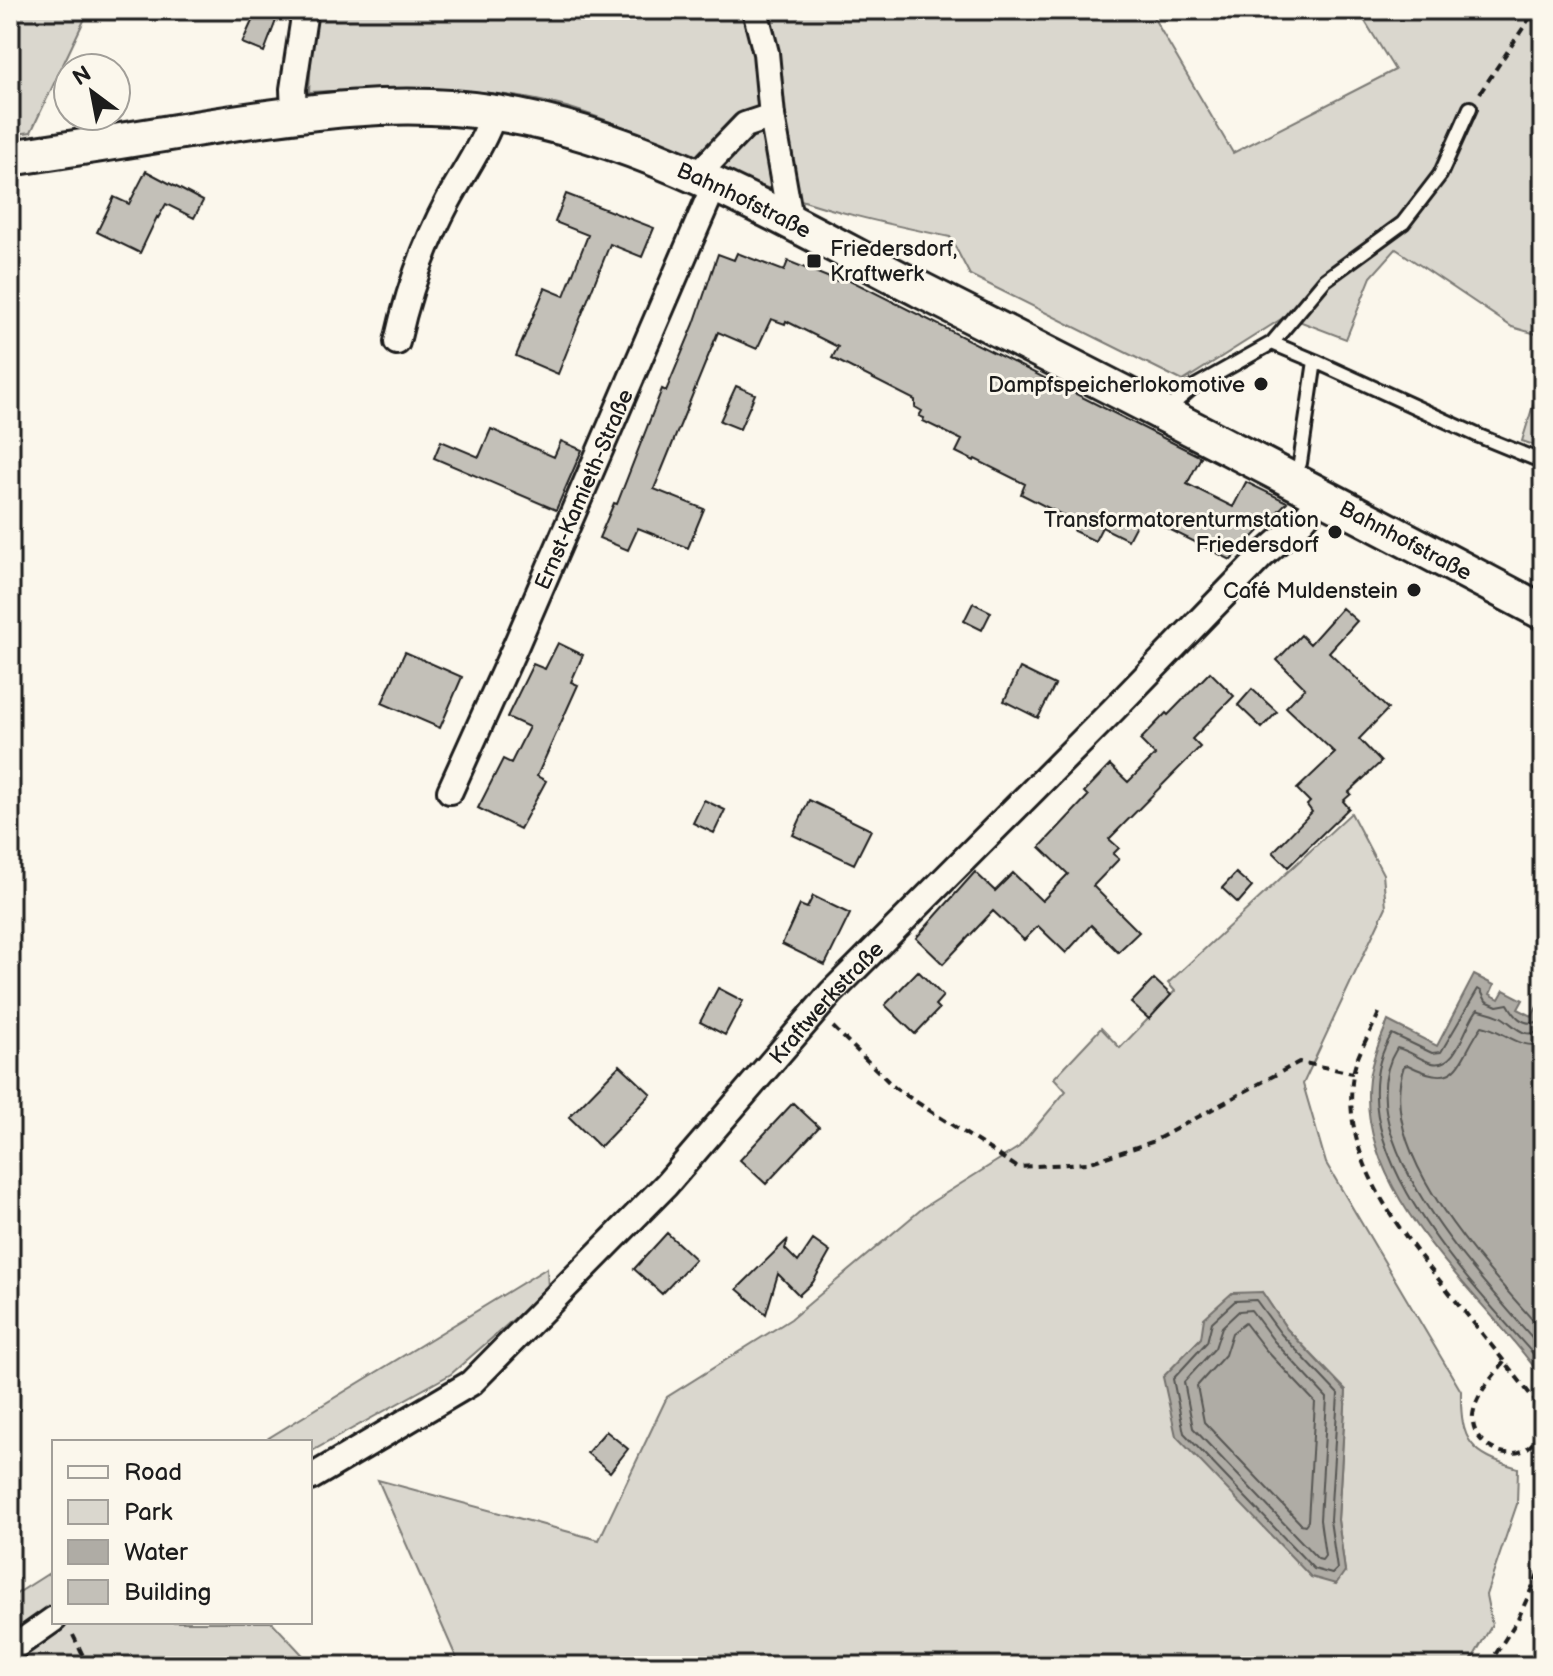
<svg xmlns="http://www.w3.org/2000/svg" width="1553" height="1676" font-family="'Balsamiq Sans',sans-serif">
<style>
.green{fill:#dad7ce;stroke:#7b7a75;stroke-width:2;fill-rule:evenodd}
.water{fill:#afaca5;stroke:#74726e;stroke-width:2}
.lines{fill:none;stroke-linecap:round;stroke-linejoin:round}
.shore{stroke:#575653;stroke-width:2}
.building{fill:#c3c0b8;stroke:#1c1c1c;stroke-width:2}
.lane-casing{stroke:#1c1c1c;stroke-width:18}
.street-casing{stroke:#1c1c1c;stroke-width:30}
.secondary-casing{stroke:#1c1c1c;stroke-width:40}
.path{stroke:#1c1c1c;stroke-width:4;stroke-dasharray:8 6;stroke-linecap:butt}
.lane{stroke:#fbf7ec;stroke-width:12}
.street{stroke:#fbf7ec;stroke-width:24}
.secondary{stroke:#fbf7ec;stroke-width:34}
.poi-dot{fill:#1c1c1c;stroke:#fbf7ec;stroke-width:3}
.labels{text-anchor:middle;stroke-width:6;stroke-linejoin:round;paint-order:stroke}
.street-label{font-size:22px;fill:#1c1c1c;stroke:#fbf7ec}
.poi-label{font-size:22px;fill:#1c1c1c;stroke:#fbf7ec;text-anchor:end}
</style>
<rect width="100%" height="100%" fill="#fbf7ec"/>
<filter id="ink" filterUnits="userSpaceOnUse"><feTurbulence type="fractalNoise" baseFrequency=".0125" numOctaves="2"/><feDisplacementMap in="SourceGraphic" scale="16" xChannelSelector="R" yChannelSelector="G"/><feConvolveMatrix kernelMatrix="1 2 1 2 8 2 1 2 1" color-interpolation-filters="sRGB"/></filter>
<g filter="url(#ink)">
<path class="green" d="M10,10H89L31,132L10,135Z
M314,10H1149L1233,153L1395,70L1358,10H1543V336L1512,327L1396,249L1371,277L1346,339L1286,316L1183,381L970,275L950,237C887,224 822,210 762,186C697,161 636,128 570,108C485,84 396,88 309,92Z
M1543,373V448L1522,441Z
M1351,813L1383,874L1386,907L1303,1084L1326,1163L1461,1391C1460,1442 1471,1454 1518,1468L1517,1504L1486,1595L1492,1625L1468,1666H460L378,1480L599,1540L667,1397L791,1319L924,1207L1019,1147L1066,1091L1054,1078L1101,1028L1120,1048L1175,991L1168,983ZM1262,1292L1287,1329L1346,1390L1338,1520L1345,1571L1163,1377L1201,1338Z
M547,1268L548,1289L451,1374L310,1452V1442H262Z
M54,1570V1622H272L313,1666H10V1598Z"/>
<path class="water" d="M1474,975L1494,985L1490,994L1499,999L1504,990L1523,1000L1518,1009L1532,1016L1543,996V1026L1540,1033L1543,1043V1379C1483,1293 1355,1196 1369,1079C1372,1059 1380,1040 1388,1021L1437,1046Z
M1262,1292L1287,1329L1346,1391L1338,1520L1345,1571L1336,1584L1311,1577L1176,1436L1163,1377L1201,1338L1204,1318L1232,1293Z"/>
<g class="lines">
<path class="shore" d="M1543,1014L1537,1022C1522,1026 1514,1015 1508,1004L1497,1006L1486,1001L1481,991L1478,989L1441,1052L1432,1053L1392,1034C1326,1141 1478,1290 1543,1365
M1543,1030C1523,1040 1517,1027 1503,1018C1497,1014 1485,1012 1478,1009C1465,1023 1458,1069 1432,1063C1420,1060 1409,1050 1397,1048C1341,1137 1489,1287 1543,1350
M1543,1044C1518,1050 1504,1030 1482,1026C1457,1061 1461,1092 1408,1065L1404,1066C1374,1154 1490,1270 1543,1332
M1256,1300L1281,1334L1338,1394L1330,1520L1337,1569L1332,1574L1314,1569L1184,1433L1173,1379L1207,1342L1212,1322L1235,1301Z
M1251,1310L1274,1341L1327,1398L1320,1520L1325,1556L1322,1560L1318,1559L1193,1428L1184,1382L1215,1348L1222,1327L1239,1311Z
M1245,1323L1265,1349L1315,1402L1308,1521L1305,1525L1301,1524L1204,1422L1197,1386L1225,1355L1232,1333Z"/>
</g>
<path class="building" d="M257,10H280L264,52L242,43Z
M146,171L203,201L194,218L166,204L158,218L157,217L140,253L97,232L114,197L129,204Z
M566,194L654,228L642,257L610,244L558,374L516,356L545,288L564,296L588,235L555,222Z
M737,253L784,271L788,261L837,281L840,275L1201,457L1187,484L1233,507L1246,482L1287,502L1231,560L1141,515L1128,540L1102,527L1095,541L1074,531L1078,523L1021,494L1025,484L975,459L974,461L956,452L962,440L923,421L924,418L919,416L922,411L915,407V400L832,358L838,347L786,321L785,324L771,319L757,349L718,332L654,489L704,509L688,548L638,528L628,550L599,538L614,503L617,504L662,389L666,391L694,324L718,254L734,260Z
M736,386L755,394L740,429L720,421Z
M491,429L554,457L561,441L582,450L556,510L434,458L441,441L479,457Z
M973,603L991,612L982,630L964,621Z
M1342,608L1357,621L1329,652L1388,709L1359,739L1381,762L1349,792L1351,794L1343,801L1349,808L1288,867L1273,852L1312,812L1307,805L1310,802L1297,789L1335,753L1286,707L1305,688L1277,660L1301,635L1310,644Z
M558,643L583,655L571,682L578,685L537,776L546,781L520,829L478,808L503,759L511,763L529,727L507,717L533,664L545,669Z
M405,652L462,677L440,728L382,703Z
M1020,668L1055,685L1038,718L1004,701Z
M1210,672L1234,696L1192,739L1200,747L1109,839L1119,848L1113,854L1119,859L1093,886L1139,932L1118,952L1091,925L1066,953L1038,926L1024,940L993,911L943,964L916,938L975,872L995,891L1013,873L1042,901L1068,874L1040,847L1088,796L1084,792L1110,765L1128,782L1155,755L1140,740L1166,713L1168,715Z
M1252,689L1277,712L1262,728L1238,705Z
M704,800L725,810L714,833L693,823Z
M809,800L871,830L854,864L793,835Z
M1236,873L1252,887L1238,903L1222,888Z
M813,896L850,914L825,965L782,944L800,905L807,908Z
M918,971L943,996L935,1005L939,1009L915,1034L885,1005Z
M1154,979L1171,995L1149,1019L1131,1003Z
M718,988L743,1001L725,1035L700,1022Z
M620,1065L651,1094L600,1147L569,1117Z
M793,1103L819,1127L766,1184L740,1160Z
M667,1233L695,1259L662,1294L634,1269Z
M788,1239L785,1249L798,1262L813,1240L830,1252L813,1282L799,1295L778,1274L766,1314L737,1289Z
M606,1431L628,1449L610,1472L587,1453Z"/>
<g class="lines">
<g class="lane-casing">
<path id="lane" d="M1272,343L1315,361L1300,463L1293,477
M1315,361L1479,436L1543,462
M1171,413L1177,401L1192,388L1272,343L1325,280L1403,223L1440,175L1470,108"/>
</g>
<g class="street-casing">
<g id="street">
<path d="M755,10L766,53L772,116L791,224"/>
<path d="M294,114L293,89L305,10"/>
<path d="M695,177L745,125L772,116"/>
<path d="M397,342C408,292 424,246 448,201C464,171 483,145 494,113"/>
<path id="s1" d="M450,791L516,645L714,186"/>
<path id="s2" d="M310,1478L471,1383L666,1185L831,993L1114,709L1262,556L1302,521L1323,496"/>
<path d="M10,1650L54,1619"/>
</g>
</g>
<g class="secondary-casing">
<g id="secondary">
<path id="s3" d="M10,158C76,148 141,138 207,127C302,112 400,98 496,113C649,137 788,222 923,291C1131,396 1337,503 1543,612"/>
</g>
</g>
<path class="path" d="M1480,93L1535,10
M1379,1013C1371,1032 1356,1055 1353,1075C1339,1164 1409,1242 1460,1306C1488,1341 1516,1376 1543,1411
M833,1027L895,1088L1017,1167L1088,1163L1152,1142L1299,1062L1353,1073
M1504,1362C1492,1378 1476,1394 1473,1415C1469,1448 1519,1470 1537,1437C1540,1431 1541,1420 1543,1413
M73,1635L88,1666
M1488,1666L1518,1619L1543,1563"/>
<use href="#lane" class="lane"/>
<use href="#street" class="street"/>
<use href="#secondary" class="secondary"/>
</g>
</g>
<g class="poi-dot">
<rect x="806" y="253" width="16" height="16" rx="4"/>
<circle cx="1261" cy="384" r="8"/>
<circle cx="1335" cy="532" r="8"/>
<circle cx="1414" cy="590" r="8"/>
</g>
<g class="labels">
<g class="street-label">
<text dy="8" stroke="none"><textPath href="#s3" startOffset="754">Bahnhofstraße</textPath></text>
<text dy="8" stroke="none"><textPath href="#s1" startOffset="330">Ernst-Kamieth-Straße</textPath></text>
<text dy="8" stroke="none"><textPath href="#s3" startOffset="1498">Bahnhofstraße</textPath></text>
<text dy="8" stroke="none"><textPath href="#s2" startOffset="708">Kraftwerkstraße</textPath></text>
</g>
<g class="poi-label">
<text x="830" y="256" text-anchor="start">Friedersdorf,<tspan x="830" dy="25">Kraftwerk</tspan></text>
<text x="1245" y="392">Dampfspeicherlokomotive</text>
<text x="1319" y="527">Transformatorenturmstation<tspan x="1319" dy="25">Friedersdorf</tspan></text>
<text x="1398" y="598">Café Muldenstein</text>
</g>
</g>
<rect width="1553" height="1676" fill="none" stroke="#fbf7ec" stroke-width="40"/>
<rect x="20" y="20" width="1513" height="1636" fill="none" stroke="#1c1c1c" stroke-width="3" filter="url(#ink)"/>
<rect x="52" y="1440" width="260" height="184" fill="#fbf7ec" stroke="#a29f99" stroke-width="2"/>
<rect x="68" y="1466" width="40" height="12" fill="#fbf7ec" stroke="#a29f99" stroke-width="2"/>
<text x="124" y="1480" font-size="24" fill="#1c1c1c">Road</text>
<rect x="68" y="1500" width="40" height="24" fill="#dad7ce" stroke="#a29f99" stroke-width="2"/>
<text x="124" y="1520" font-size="24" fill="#1c1c1c">Park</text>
<rect x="68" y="1540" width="40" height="24" fill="#afaca5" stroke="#a29f99" stroke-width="2"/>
<text x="124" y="1560" font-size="24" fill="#1c1c1c">Water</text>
<rect x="68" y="1580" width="40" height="24" fill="#c3c0b8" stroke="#a29f99" stroke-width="2"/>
<text x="124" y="1600" font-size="24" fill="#1c1c1c">Building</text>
<g transform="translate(92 92) rotate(328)"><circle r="38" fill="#fbf7ec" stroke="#a29f99" stroke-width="2"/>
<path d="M0-6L14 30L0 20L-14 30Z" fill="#1c1c1c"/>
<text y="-12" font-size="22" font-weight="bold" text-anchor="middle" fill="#1c1c1c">N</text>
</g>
</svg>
